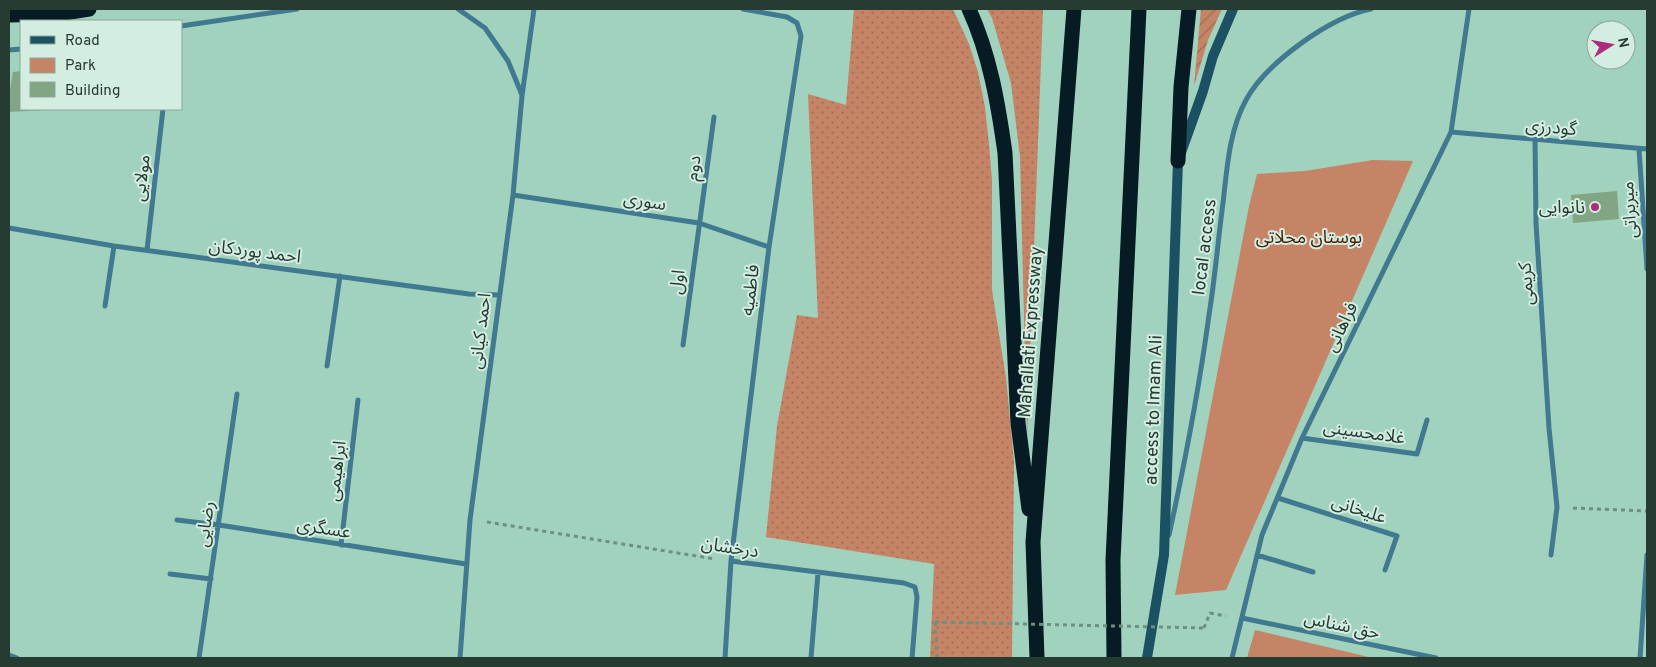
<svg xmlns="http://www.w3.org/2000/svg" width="1656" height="667" font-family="Overpass,'Noto Sans Arabic',sans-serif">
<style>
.grass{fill:url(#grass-dots)}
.park{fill:#c58465}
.garden{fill:url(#garden-furrows)}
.building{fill:#82a584}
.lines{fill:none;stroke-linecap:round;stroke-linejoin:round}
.path{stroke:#6c9181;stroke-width:3;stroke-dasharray:4 4;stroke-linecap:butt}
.street{stroke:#407990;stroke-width:5}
.secondary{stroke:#1c5063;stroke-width:10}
.highway{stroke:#061b23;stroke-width:15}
.path-bridge{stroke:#6c9181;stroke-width:3;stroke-dasharray:4 4;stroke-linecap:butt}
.poi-dot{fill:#ab2d7d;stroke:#d4ede1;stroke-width:2}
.labels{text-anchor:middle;stroke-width:4;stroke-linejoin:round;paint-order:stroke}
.street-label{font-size:18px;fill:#263b32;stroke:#d4ede1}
.poi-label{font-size:18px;fill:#263b32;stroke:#d4ede1;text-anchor:end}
.park-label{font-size:18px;fill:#4c2008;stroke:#d4ede1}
</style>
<defs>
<pattern id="grass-dots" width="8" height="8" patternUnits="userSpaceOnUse" patternTransform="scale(1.25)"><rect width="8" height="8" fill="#c58465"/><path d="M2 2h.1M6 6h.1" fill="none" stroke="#a06d54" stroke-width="1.8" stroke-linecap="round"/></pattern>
<pattern id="garden-furrows" width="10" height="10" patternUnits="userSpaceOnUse" patternTransform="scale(1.25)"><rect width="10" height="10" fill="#c58465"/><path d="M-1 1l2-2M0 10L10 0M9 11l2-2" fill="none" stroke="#a06d54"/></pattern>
</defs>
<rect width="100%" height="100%" fill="#a1d2bd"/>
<path class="grass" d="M854,9H953L969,44L978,72L985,107L989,144L992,180V290L1006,378L1014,462L1012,658H930L934,564L766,537L777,426L797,315L818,318L808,94L846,105Z
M987,9H1043L1027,436L1020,157L1011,83L992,18Z"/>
<path class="park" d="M1373,160L1413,161L1226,590L1175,595L1249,206L1257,174L1305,171Z
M1255,630L1373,658H1247Z"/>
<path class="garden" d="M1201,9H1222L1208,40L1194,86Z"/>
<path class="building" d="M21,71V109H45V110L9,112V96L13,72Z
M1617,191L1619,219L1573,223L1571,195Z"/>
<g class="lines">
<path class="path" d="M1573,508L1647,511
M487,522L715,559
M935,622L937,658
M1204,628L1210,613L1226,616"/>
<path class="street" d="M458,9L485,28L508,61L522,95
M181,26L297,9
M9,50L21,49
M1451,132L1647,149
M1535,139L1536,223L1549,428L1557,507L1551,555
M1639,149L1647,269
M513,195L699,223L769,247
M9,228L114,246L469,294L499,295
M147,250L163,109
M105,306L114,246
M683,345L714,117
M327,366L340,276
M1302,438L1417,454L1427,420
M1278,498L1397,536L1385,570
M177,520L219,525L466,564
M1169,535C1185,462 1199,389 1209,315C1215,278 1218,240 1223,203C1227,169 1229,131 1246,100C1266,63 1330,17 1371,9
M341,545L358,400
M1257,555L1313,572
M731,561L904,583L915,587L917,597L912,658
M170,574L211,579
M1242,618L1436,658
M9,655L17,658
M199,658L237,394
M460,658L470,520L513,195L522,96L534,9
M725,658L731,561L769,247L801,36L797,23L787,17L743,9
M811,658L818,573
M1232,658L1262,535L1302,438L1451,132L1469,9
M1640,658L1647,555"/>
<path class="secondary" d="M1147,658L1164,555L1178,161L1203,91L1213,56L1233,9"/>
<path class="highway" d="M969,9C990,55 998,103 1005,153L1018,423L1029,509
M9,15L58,14L89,9
M1178,161L1181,87L1189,9
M1037,658L1033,542L1074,9
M1114,658L1113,560L1139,9"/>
<path class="path-bridge" d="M935,622L1204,628"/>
</g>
<circle class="poi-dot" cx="1595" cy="207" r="5"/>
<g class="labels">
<g class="street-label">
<text transform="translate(1551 127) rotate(5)" y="6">گودرزی</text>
<text transform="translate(693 168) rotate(-82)" y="6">دوم</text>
<text transform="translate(141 178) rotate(-83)" y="6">مولایی</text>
<text transform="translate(645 201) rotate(9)" y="6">سوری</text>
<text transform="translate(1629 210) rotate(-94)" y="6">میربراتی</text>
<text transform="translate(1204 247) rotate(-83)" y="6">local access</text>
<text transform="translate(255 251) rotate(7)" y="6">احمد پوردکان</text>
<text transform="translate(677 282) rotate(-83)" y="6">اول</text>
<text transform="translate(1526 284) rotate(-94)" y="6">کریمی</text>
<text transform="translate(750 290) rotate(-83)" y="6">فاطمیه</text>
<text transform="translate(1341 327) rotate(-64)" y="6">فراهانی</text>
<text transform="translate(480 331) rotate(-83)" y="6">احمد کیانی</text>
<text transform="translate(1030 332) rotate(-86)" y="6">Mahallati Expressway</text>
<text transform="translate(1153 410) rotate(-88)" y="6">access to Imam Ali</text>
<text transform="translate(1364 432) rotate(8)" y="6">غلامحسینی</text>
<text transform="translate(336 471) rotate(-83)" y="6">ابراهیمی</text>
<text transform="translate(1359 509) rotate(18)" y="6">علیخانی</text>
<text transform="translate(205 524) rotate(-82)" y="6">رضایی</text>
<text transform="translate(324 528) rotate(9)" y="6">عسگری</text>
<text transform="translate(730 547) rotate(9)" y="6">درخشان</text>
<text transform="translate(1342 625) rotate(12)" y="6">حق شناس</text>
</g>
<g class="poi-label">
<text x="1585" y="213">نانوایی</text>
</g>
<g class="park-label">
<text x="1309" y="243">بوستان محلاتی</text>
</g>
</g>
<rect width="1656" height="667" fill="none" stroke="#263b32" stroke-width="20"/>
<rect x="20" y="20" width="162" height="90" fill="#d4ede1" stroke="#8ea69b"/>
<rect x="30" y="36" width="25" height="8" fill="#1c5063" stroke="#8ea69b"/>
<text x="65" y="45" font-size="15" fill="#263b32">Road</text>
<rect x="30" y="58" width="25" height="15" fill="#c58465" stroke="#8ea69b"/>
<text x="65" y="70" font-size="15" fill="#263b32">Park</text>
<rect x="30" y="82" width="25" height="15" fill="#82a584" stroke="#8ea69b"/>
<text x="65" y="95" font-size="15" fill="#263b32">Building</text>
<g transform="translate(1611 45) rotate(79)"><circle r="24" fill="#d4ede1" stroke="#8ea69b"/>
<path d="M0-4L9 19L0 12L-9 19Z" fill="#ab2d7d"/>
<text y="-8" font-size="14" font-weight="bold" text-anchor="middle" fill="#263b32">N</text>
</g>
</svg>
